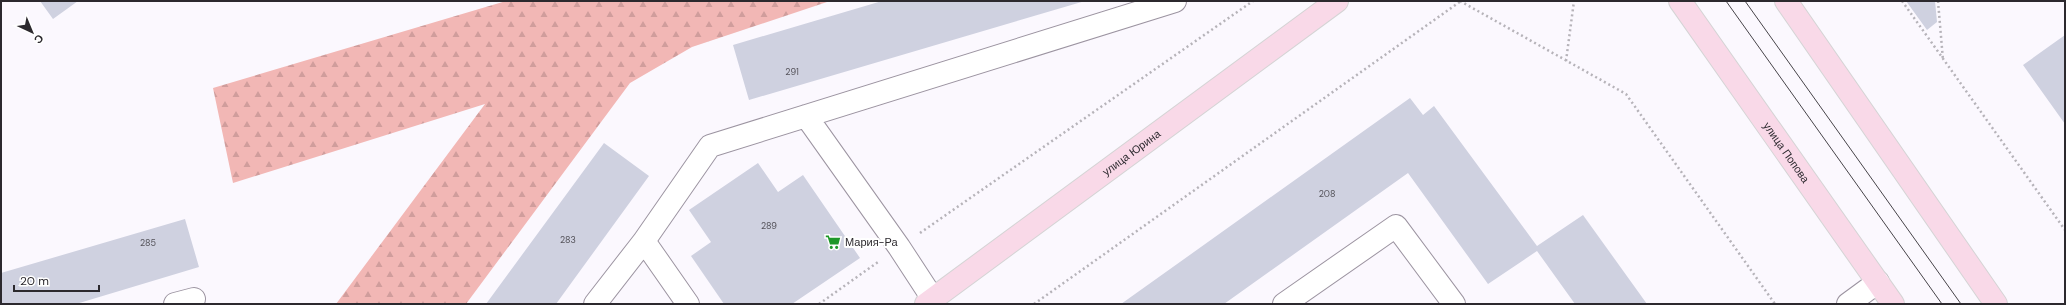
<svg xmlns="http://www.w3.org/2000/svg" width="2066" height="305" font-family="'DM Sans',sans-serif">
<style>
.forest{fill:url(#forest-firs)}
.building{fill:#cfd1e0}
.lines{fill:none;stroke-linecap:round;stroke-linejoin:round}
.minor-casing{stroke:#9c94a1;stroke-width:24}
.major-casing{stroke:#d5d4d5;stroke-width:24}
.path{stroke:#b6b3b9;stroke-width:2.5;stroke-dasharray:2 3;stroke-linecap:butt}
.minor{stroke:#fff;stroke-width:22}
.major{stroke:#f9d9e8;stroke-width:22}
.tram{stroke:#474449;stroke-width:1}
.labels{text-anchor:middle;stroke-width:4;stroke-linejoin:round;paint-order:stroke}
.number-label{font-size:9px;fill:#55535a}
.street-label{font-size:11px;fill:#2c292e;stroke:#fff}
.poi-label{font-size:11px;fill:#2c292e;stroke:#fff;text-anchor:start}
</style>
<defs>
<pattern id="forest-firs" width="22" height="20" patternUnits="userSpaceOnUse"><rect width="22" height="20" fill="#f2b7b5"/><path d="M5 1l3.5 6h-7zM16 11l3.5 6h-7z" fill="#d09d9c"/></pattern>
</defs>
<rect width="100%" height="100%" fill="#fbf8fe"/>
<path class="forest" d="M506,1H830L692,47L630,83L466,304H336L485,104L233,183L213,88Z"/>
<path class="building" d="M40,1H78L53,19Z
M882,1H1085L749,100L733,45Z
M1906,1H1935L1937,22L1927,30Z
M2065,35V124L2023,65Z
M1410,98L1423,115L1434,106L1537,246L1583,215L1647,304H1575L1537,251L1488,284L1408,173L1224,304H1121Z
M604,143L649,176L556,304H486Z
M758,163L778,192L803,175L860,258L792,304H724L691,256L711,242L689,210Z
M185,219L199,267L76,304H1V273Z"/>
<g class="lines">
<g class="minor-casing">
<path id="minor" d="M806,116L899,247L933,299
M644,241L688,304
M175,304L194,299
M595,304L644,241L710,146L1175,1
M1284,304L1396,226L1454,304
M1848,304L1878,282"/>
</g>
<g class="major-casing">
<g id="major">
<path id="s1" d="M1680,1L1893,304"/>
<path d="M1786,1L1996,304"/>
<path id="s2" d="M926,304L1337,1"/>
</g>
</g>
<path class="path" d="M1460,1L1626,94L1775,304
M1902,1L2065,230
M1938,1L1943,60
M1566,61L1574,1
M920,233L1253,1
M819,304L878,262
M1034,304L1461,1"/>
<use href="#minor" class="minor"/>
<use href="#major" class="major"/>
<path class="tram" d="M1726,1L1942,304
M1745,1L1961,304"/>
</g>
<defs>
<g id="supermarket-bare" transform="scale(1.2)"><path d="M-6-5.5h2.5l.6 2H6L4.5 2H-2.5L-4.4-4H-6ZM-1.5 3.2a1.3 1.3 0 1 0 .1 0ZM3 3.2a1.3 1.3 0 1 0 .1 0Z" fill="#1d9728" stroke="#fff" stroke-width="2.5" paint-order="stroke"/></g>
</defs>
<g fill-rule="evenodd">
<use href="#supermarket-bare" x="833" y="242"/>
</g>
<g class="labels">
<g class="number-label">
<text x="792" y="75">291</text>
<text x="1327" y="197">208</text>
<text x="769" y="229">289</text>
<text x="568" y="243">283</text>
<text x="148" y="246">285</text>
</g>
<g class="street-label">
<text dy="4" stroke="none"><textPath href="#s2" startOffset="255">улица Юрина</textPath></text>
<text dy="4" stroke="none"><textPath href="#s1" startOffset="185">улица Попова</textPath></text>
</g>
<g class="poi-label">
<text x="845" y="246">Мария-Ра</text>
</g>
</g>
<rect width="2066" height="305" fill="none" stroke="#2c292e" stroke-width="4"/>
<g transform="translate(32 32) rotate(136)" stroke="#ffffff" stroke-width="3" paint-order="stroke">
<path d="M0-3L7 15L0 10L-7 15Z" fill="#2c292e"/>
<text y="-6" font-size="11" font-weight="bold" text-anchor="middle" fill="#2c292e">С</text>
</g>
<path d="M14 285v6h85v-6" fill="none" stroke="#2c292e" stroke-width="2"/>
<text x="20" y="285" font-size="12" fill="#2c292e" stroke="#ffffff" stroke-width="3" paint-order="stroke">20 m</text>
</svg>
